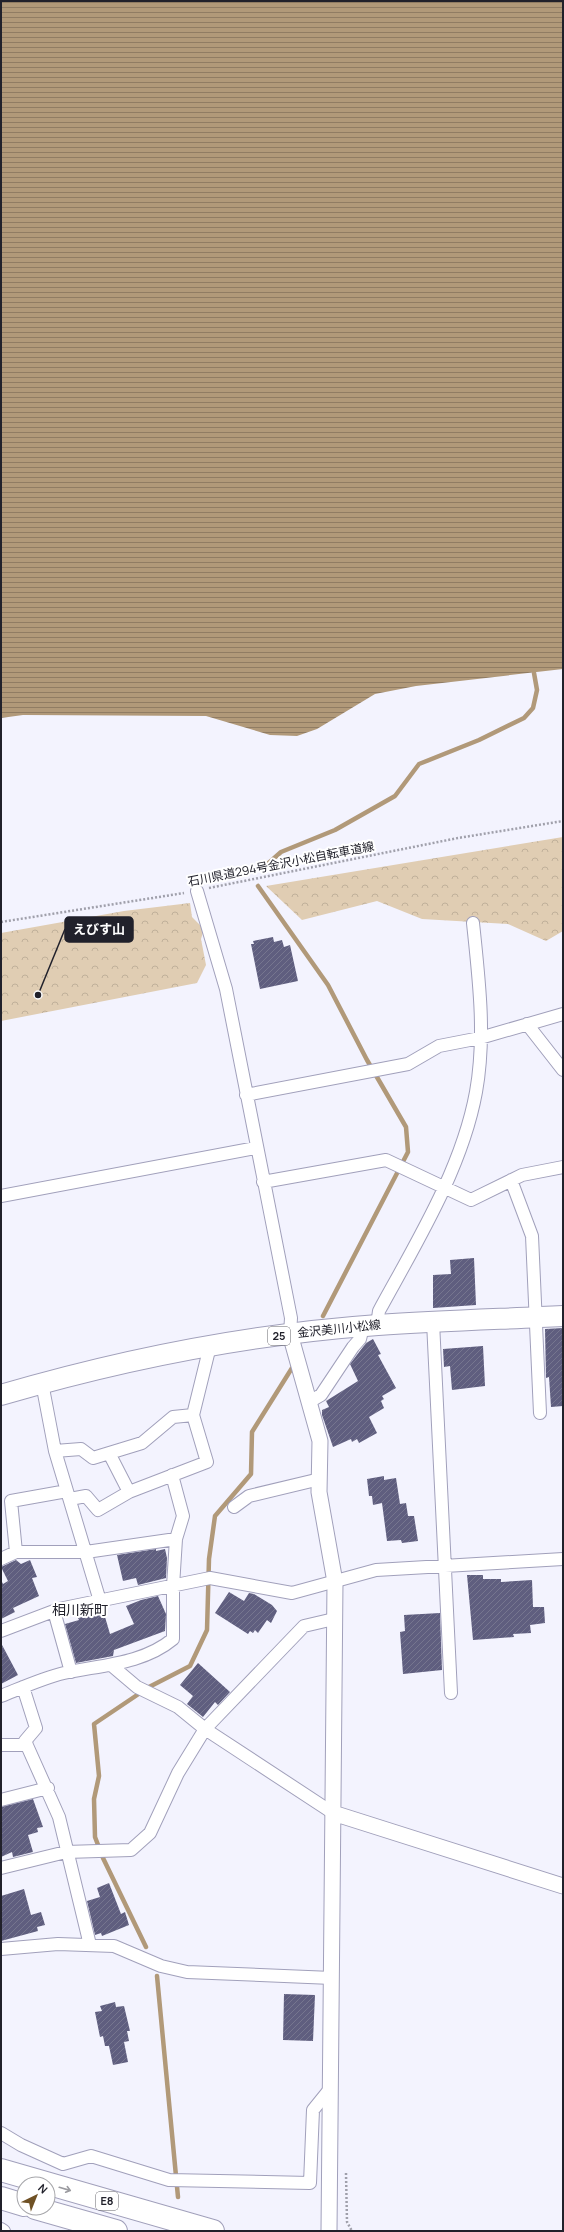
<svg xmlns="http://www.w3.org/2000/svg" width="564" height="2232" font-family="Manrope,'Noto Sans JP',sans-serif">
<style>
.forest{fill:url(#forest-crowns)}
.water{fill:url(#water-rules)}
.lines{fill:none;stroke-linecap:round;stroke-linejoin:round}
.stream{stroke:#b19979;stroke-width:4.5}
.building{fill:url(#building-hatch)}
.minor-casing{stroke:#a1a0bb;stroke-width:14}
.tertiary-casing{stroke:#a1a0bb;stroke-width:17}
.primary-casing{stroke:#a1a0bb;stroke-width:22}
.motorway-casing{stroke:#a1a0bb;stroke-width:24}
.path{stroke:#a0a0ab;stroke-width:2.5;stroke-dasharray:2 2;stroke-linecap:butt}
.minor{stroke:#fff;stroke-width:12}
.tertiary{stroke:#fff;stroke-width:15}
.primary{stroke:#fff;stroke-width:20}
.motorway{stroke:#fff;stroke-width:22}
.oneway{stroke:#9b9ba0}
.labels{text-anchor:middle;stroke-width:4;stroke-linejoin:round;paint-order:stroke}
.shield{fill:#fff;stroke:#64646b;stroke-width:1}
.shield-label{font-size:11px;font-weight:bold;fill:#21212b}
.street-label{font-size:12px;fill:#21212b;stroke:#fff}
.quarter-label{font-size:14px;fill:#21212b;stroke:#fff}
.leader{fill:none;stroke:#21212b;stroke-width:1.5}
.callout-dot{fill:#21212b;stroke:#fff;stroke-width:1.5}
.callout{fill:#21212b;stroke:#21212b;stroke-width:1.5}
.callout-label{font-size:13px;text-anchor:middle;font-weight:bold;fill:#fff}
</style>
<defs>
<pattern id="forest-crowns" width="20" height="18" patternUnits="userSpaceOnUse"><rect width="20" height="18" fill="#e0cdb3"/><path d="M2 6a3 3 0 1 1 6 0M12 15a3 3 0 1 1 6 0" fill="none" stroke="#c0b09a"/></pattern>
<pattern id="water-rules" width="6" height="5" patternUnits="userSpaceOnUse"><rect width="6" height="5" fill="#b19979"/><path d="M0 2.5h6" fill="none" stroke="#907c63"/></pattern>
<pattern id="building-hatch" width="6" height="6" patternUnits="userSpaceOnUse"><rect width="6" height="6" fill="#5f5e7f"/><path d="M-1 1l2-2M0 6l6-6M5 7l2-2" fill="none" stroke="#76768f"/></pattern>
</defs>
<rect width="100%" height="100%" fill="#f3f3fe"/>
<path class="forest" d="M563,837V931L546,941L508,924L422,919L377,901L302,920L266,886Z
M190,903L192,917L204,929L201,939L206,965L197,983L1,1021V933L124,911Z"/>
<path class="water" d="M1,1H563V669L416,686L375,694L317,729L297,736L270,735L206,716L23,715L1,718Z"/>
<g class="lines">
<path class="stream" d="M263,868L281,852L335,830L395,796L419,764L479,740L524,718L533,708L537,690L534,673
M258,886L328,985L367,1060L406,1127L408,1152L323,1316
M146,1947L103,1858L95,1837L94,1799L99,1776L94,1724L149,1687L190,1666L207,1630L209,1559L215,1516L251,1474L252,1432L292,1368
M157,1976L178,2197"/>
</g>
<path class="building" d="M273,937L274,942L282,940L284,947L290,945L298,981L260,989L251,944H254L253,941Z
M474,1258L476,1305L433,1308V1275L451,1274L450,1260Z
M563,1328V1406L551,1407L549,1377L546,1378L545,1329Z
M373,1339L381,1354L378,1355L396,1388L382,1396L384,1399L381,1401L384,1408L369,1417L377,1433L359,1443L357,1439L352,1442L351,1439L333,1447L322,1415V1410L329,1407L326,1401L358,1381L350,1364L366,1343Z
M483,1346L485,1386L452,1390L450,1366L444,1367L443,1349Z
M384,1476V1480L396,1478L400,1504L406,1503L408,1516H414L418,1541L402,1543L401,1540L387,1541L382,1503L373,1505L372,1496H369L367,1479Z
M156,1549V1551L165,1549L167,1558L166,1578L138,1585L136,1578L123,1581L117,1555Z
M16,1560L21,1564L30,1560L37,1577L32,1578L39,1596L13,1608L15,1612L1,1619V1580L3,1584L8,1581L1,1567Z
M467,1575H483V1579H501V1582L532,1580L533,1607H544L545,1623L530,1625L531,1633L513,1634L514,1637L473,1640Z
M229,1592L244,1601L249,1593L254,1594L272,1605L277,1611L271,1623L267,1620L258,1633L255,1630L253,1633L250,1631L248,1634L215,1613Z
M158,1596L166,1614L165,1631L114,1650L113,1656L76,1663L65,1624L79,1620L78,1618L103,1610L110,1634L134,1624L126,1606L141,1600Z
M440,1613L442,1670L403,1674L400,1632L405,1631L404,1615Z
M1,1643L18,1675L1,1684Z
M198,1663L230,1692L218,1705L215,1702L203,1717L187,1704L193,1696L180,1685Z
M33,1799L43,1827L37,1828L38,1832L28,1835L33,1852L13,1857L12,1852L1,1857V1807Z
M109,1883L121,1914L125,1912L129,1925L102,1936L101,1933L95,1935L87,1901L100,1897L97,1888Z
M24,1889L31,1915L41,1912L45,1925L37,1927L38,1931L1,1941V1896Z
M284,1994L315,1995L313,2041L283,2040Z
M115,2002L116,2007L124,2006L130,2031H127L129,2041L124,2042L128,2062L113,2065L109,2046H105L103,2036L100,2037L95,2012L102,2011L100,2006Z"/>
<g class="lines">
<g class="minor-casing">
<path id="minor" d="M197,891L226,989L291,1318L290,1334
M527,1024L563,1070
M246,1095L408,1064L439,1046L480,1038L563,1014
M511,1180L532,1236L540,1413
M263,1182L386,1160L471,1200L522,1175L563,1167
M1,1196L256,1148
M433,1322L451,1693
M377,1325L379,1311C416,1243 462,1169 476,1092C486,1036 479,980 473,923
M42,1383L55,1451L100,1601
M309,1402L321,1395L353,1347L360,1339L363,1327
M55,1451L81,1449L93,1458L142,1443L173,1417L193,1415
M109,1453L129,1492
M70,1499L86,1496L98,1510L129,1492L207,1462L193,1415L210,1346
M234,1507L249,1496L320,1479
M16,1552L11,1501L67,1491
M1,1559L16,1552H86L176,1539
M54,1611L71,1672
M1,1631L59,1609L210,1578L292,1593L376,1570L563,1559
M111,1665L137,1687L178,1707L205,1729L333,1813
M23,1687L36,1728L25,1741L59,1817L90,1945
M1,1696C21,1688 43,1678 64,1673C101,1665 143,1664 173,1639V1586L176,1539L183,1516L172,1475
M1,1745H27
M1,1800L48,1788
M1,1868L66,1852L131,1850L150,1833L178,1773L205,1729L304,1626L334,1619
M1,1949L58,1944L114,1946L161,1966L187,1972L332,1978
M1,2133L21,2145L63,2164L91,2156L169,2180L310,2183L313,2110L330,2089
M1,2229L4,2231"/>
</g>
<g class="tertiary-casing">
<path id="tertiary" d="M290,1334L320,1441L319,1492L335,1582L329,2231
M333,1813L563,1886"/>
</g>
<g class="primary-casing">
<path id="primary" d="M1,1395C124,1359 251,1334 378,1325C440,1321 502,1319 563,1316"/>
</g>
<g class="motorway-casing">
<path id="motorway" d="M1,2170L213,2231
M1,2198L24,2205
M35,2208L116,2231"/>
</g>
<path class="path" d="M209,888L458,838L563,821
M1,922L184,893
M346,2173L347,2222L352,2231"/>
<use href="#minor" class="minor"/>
<use href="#tertiary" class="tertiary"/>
<use href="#primary" class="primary"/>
<use href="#motorway" class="motorway"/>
</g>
<defs><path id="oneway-shaft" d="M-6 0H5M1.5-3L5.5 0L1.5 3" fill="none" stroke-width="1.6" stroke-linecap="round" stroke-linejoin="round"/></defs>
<use class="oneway" href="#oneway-shaft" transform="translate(65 2189) rotate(16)"/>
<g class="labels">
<g class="shield">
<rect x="268" y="1327" width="22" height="18" rx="3"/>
<rect x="96" y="2192" width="22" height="18" rx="3"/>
</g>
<g class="shield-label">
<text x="279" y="1340">25</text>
<text x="107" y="2205">E8</text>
</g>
<g class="street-label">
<text transform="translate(281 864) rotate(-11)" y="4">石川県道294号金沢小松自転車道線</text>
<text transform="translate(339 1329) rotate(-6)" y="4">金沢美川小松線</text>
</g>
<g class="quarter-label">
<text x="80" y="1615">相川新町</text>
</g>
</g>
<path class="leader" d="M38 995L65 929"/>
<circle class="callout-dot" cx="38" cy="995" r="4"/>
<rect class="callout" x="65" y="917" width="68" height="25" rx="4"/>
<g class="callout-label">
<text x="99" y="934">えびす山</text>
</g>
<rect width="564" height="2232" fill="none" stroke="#21212b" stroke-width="4"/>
<g transform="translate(36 2196) rotate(43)"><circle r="19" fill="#ffffff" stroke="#a6a6aa"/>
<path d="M0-3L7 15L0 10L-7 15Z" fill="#6f5125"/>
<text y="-6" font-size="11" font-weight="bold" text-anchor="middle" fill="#21212b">N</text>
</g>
</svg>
